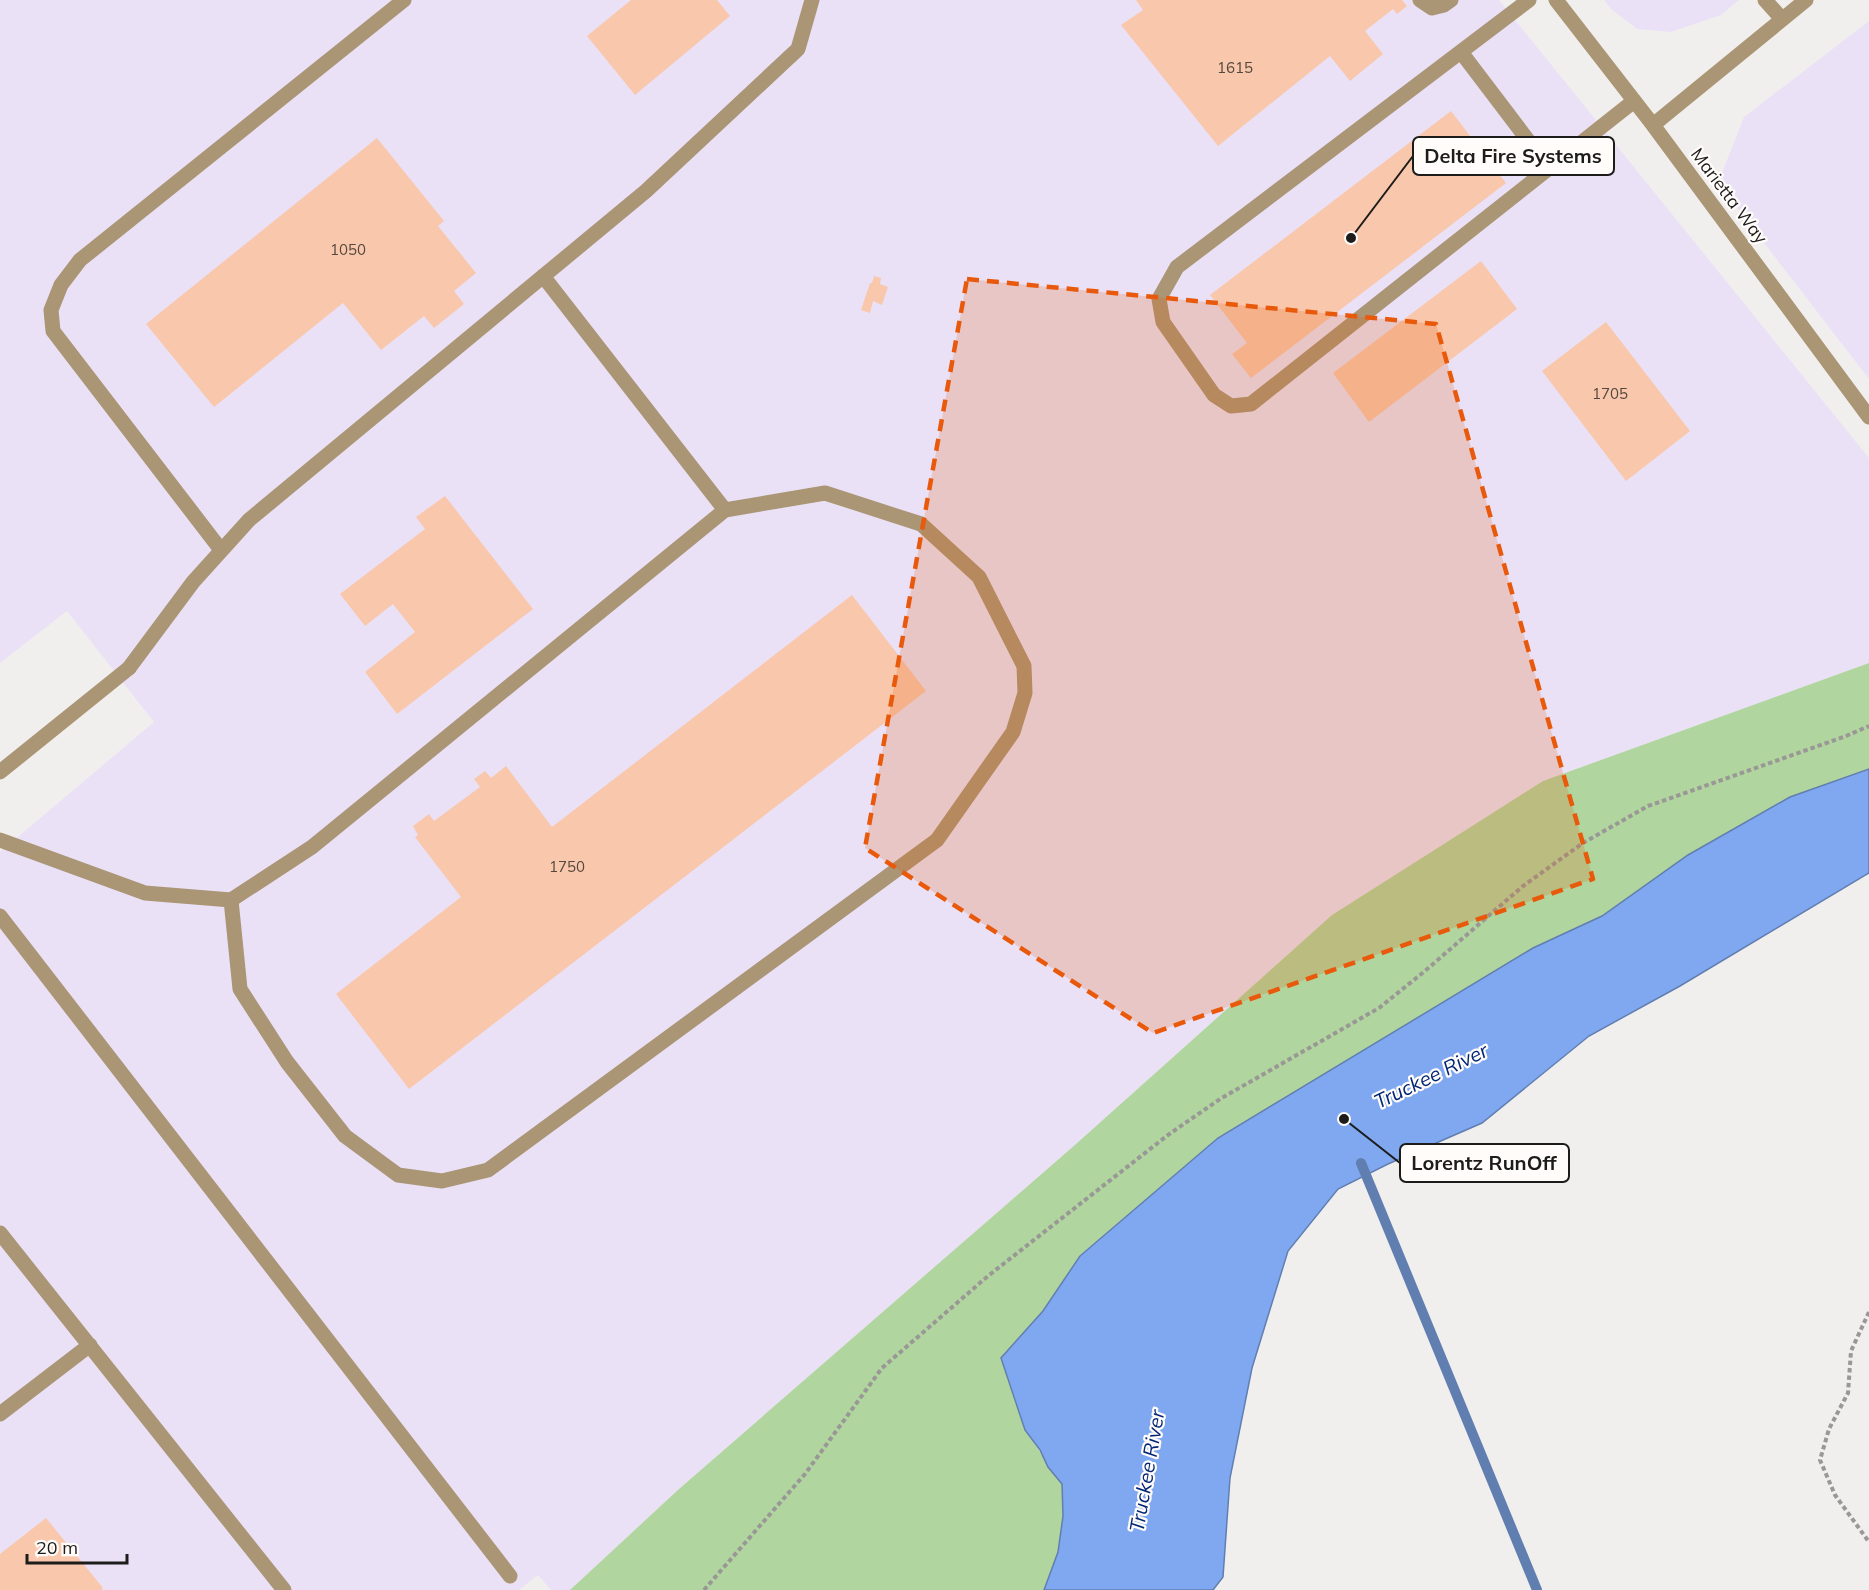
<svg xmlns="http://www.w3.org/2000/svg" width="1869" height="1590" font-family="Mulish,sans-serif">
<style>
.industrial{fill:#eae1f6}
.green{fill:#b1d59e}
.water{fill:#7fa8f0;stroke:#617eb0;stroke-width:1.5}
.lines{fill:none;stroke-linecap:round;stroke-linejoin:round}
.stream{stroke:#617eb0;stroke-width:10}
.building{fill:#f9c7ab}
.path{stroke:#999896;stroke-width:4;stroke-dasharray:4.5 3;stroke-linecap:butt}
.lane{stroke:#aa9575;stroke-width:15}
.street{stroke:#aa9575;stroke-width:15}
.marked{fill:#e8590c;fill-opacity:0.2;stroke:#e8590c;stroke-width:4.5;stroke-dasharray:12 8;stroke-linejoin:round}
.labels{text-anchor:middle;stroke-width:4.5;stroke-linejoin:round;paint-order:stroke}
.number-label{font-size:15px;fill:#53473f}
.street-label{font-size:18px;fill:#1c1c1b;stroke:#fffcfa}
.water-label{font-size:20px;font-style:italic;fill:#002676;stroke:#fffcfa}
.leader{fill:none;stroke:#1c1c1b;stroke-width:2}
.callout-dot{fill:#1c1c1b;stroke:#fffcfa;stroke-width:2}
.callout{fill:#fffcfa;stroke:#1c1c1b;stroke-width:2}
.callout-label{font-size:20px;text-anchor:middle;font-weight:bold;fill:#1c1c1b}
</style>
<rect width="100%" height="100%" fill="#f1efed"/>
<path class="industrial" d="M0,0H1499L1869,458V663L1543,781L1332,915L1076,1144L679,1489L570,1590H551L538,1575L519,1590H0V852L154,722L67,611L0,663Z
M1604,0H1739L1721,15L1671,32L1637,29L1611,9Z
M1869,21V379L1718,183L1744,117Z"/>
<path class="green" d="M1869,663V770L1790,797L1688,855L1602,916L1533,948L1218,1138L1080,1255L1043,1311L1001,1358L1025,1430L1062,1484L1063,1516L1058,1552L1044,1590H570L679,1489L1076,1144L1332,915L1543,781Z"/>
<path class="water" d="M1869,769V873L1680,986L1589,1036L1482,1123L1388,1164L1338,1189L1288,1251L1252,1368L1230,1478L1223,1577L1213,1590H1044L1058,1552L1063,1516L1062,1484L1048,1467L1040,1450L1025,1430L1001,1358L1043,1311L1080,1256L1218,1138L1533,948L1602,916L1688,855L1790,797Z"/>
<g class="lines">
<path class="stream" d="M1361,1163L1537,1590"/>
</g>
<path class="building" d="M631,0H717L730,16L635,95L587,36Z
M1136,0H1402L1407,6L1397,14L1393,9L1365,31L1383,54L1350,81L1330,56L1218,146L1121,25L1143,10Z
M1451,111L1506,183L1251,378L1232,354L1247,343L1210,295Z
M377,138L444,221L438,226L476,273L454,291L464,304L434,328L424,316L381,350L343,303L214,407L146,324Z
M1481,261L1517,309L1369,422L1333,373Z
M874,276L881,278L880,284L888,287L882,305L873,301L870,313L861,310L870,283H872Z
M1606,322L1690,431L1626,481L1542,371Z
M445,496L533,609L397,714L365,672L415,632L393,604L365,626L340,594L425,529L416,517Z
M852,595L926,691L409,1089L336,994L461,897L415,837L418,835L413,826L429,814L434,821L480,787L474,779L485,771L491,778L506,766L552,827Z
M46,1518L103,1588L101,1590H0V1554Z"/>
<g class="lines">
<path class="path" d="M1869,1312L1851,1351L1848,1393L1829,1429L1820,1460L1835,1495L1869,1542
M704,1590L805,1474L882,1368L988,1276L1168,1135L1220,1099L1379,1008L1425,971L1523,886L1583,843L1648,806L1846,736L1869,726"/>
<path class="lane" d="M1420,0L1432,8L1444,5L1451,0
M1529,0L1177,267L1159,299L1163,322L1214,395L1231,406L1251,404L1634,101
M1765,0L1782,19
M1461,52L1549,168
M543,276L725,510
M221,550L53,331L51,310L61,285L80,260L404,0
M129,668L193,582L249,520L646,191L798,49L812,0
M0,840L145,893L231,900L312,847L725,510L825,493L921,524L979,577L1024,666L1025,693L1013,732L937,840L488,1170L442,1181L398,1175L345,1136L287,1062L240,989L231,900
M0,916L510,1576
M0,1233L284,1590
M0,1414L90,1345"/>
<path class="street" d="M1556,0L1653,125L1869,417
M1653,125L1806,0
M0,772L129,668"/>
</g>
<path class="marked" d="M967,279L1436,324L1593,879L1153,1033L865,848Z"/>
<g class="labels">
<g class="number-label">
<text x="1235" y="73">1615</text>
<text x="348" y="255">1050</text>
<text x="1610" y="399">1705</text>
<text x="567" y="872">1750</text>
</g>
<g class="street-label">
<text transform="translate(1729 196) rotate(53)" y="6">Marietta Way</text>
</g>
<g class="water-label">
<text transform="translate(1431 1076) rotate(-26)" y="7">Truckee River</text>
<text transform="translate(1147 1471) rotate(-80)" y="7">Truckee River</text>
</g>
</g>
<path class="leader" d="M1351 238L1413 156M1344 1119L1400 1163"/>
<g class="callout-dot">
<circle cx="1351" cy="238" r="6"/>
<circle cx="1344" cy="1119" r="6"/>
</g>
<g class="callout">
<rect x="1413" y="137" width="201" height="38" rx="6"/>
<rect x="1400" y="1144" width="169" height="38" rx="6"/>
</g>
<g class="callout-label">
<text x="1513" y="163">Delta Fire Systems</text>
<text x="1484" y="1170">Lorentz RunOff</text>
</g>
<path d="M27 1554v9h100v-9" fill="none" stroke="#1c1c1b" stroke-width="3"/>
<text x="36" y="1554" font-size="18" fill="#1c1c1b" stroke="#fffcfa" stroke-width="4.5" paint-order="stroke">20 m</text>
</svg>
